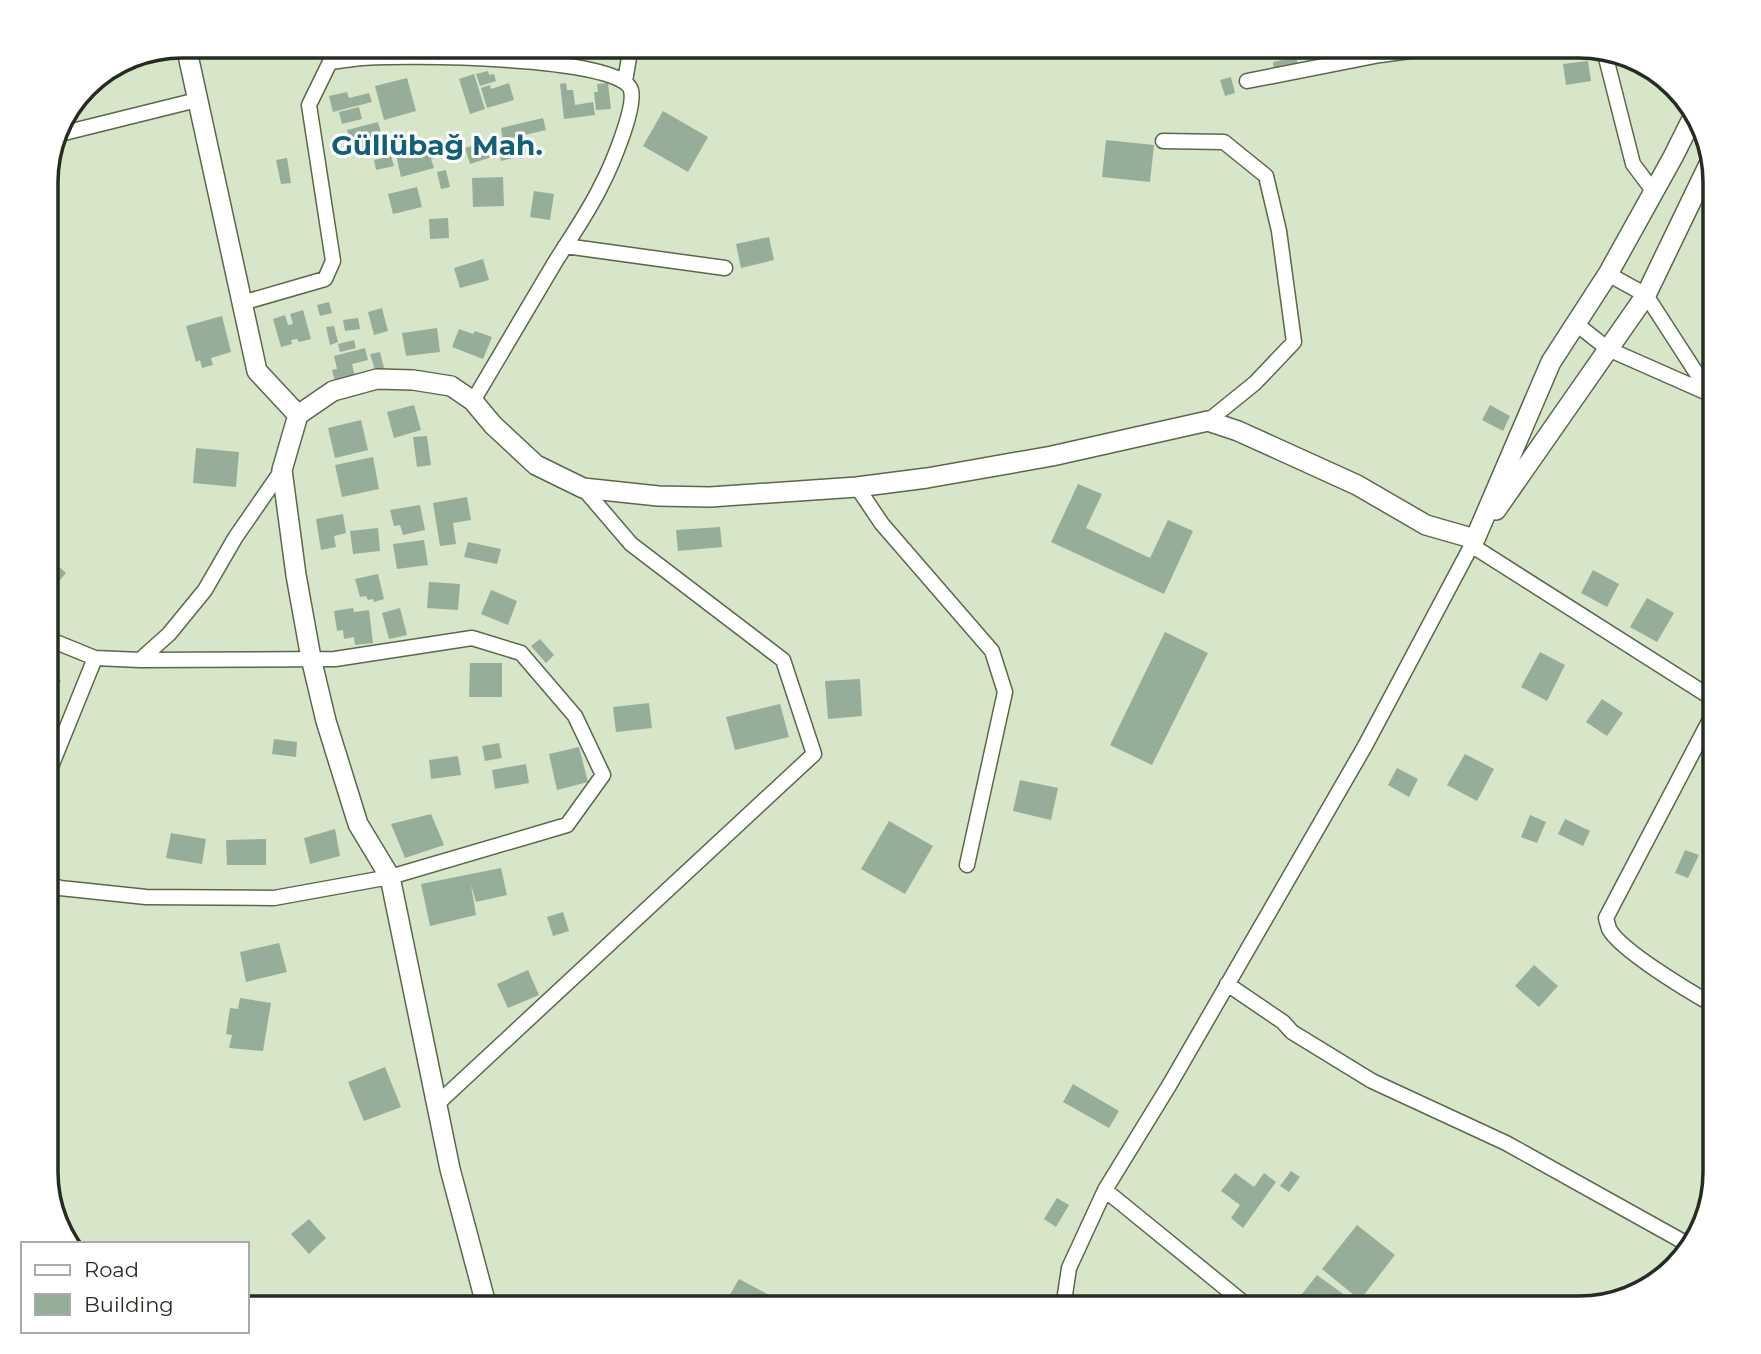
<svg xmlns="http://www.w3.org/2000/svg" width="1761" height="1354" font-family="Montserrat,sans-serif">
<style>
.building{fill:#96ae99}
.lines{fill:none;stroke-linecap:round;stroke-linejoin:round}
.street-casing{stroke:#5b674d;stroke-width:17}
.secondary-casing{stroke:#5b674d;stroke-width:22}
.street{stroke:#fff;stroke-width:14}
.secondary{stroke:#fff;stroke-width:19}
.labels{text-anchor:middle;stroke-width:6;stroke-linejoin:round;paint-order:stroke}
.district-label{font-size:28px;font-weight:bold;fill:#116077;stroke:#fff}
.rim{fill:none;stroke:#262c21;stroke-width:3.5}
</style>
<rect width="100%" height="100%" fill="#d7e5c8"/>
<path class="building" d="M1296,57L1298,65L1274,70L1273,62Z
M1588,61L1591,81L1566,85L1563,64Z
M488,71L489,75L494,74L496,81L480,86L476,74Z
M474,74L485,109L470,114L459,79Z
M1231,77L1235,93L1225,96L1220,80Z
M407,78L416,111L384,120L375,86Z
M509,83L514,100L487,108L481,88L490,85L491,89Z
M566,83L567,90H573L575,105L593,102L595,115L564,119L560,84Z
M608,83L611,109L596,110L594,92H598L597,84Z
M347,92L349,98L369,93L372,102L333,112L329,96Z
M359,107L362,119L342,124L339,112Z
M663,111L708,137L688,172L643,146Z
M543,118L546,130L503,140L501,128Z
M378,122L385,147L354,155L347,130Z
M493,139L498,155L470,164L465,148Z
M1106,140L1154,145L1150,182L1102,177Z
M438,144L441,156L431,159L434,168L401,177L396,155Z
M526,144L528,154L501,161L499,151Z
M391,156L394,166L376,170L374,160Z
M287,158L291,183L281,184L276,160Z
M446,170L450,187L441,189L437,172Z
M503,177L504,206L473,207L472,178Z
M417,187L422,207L393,214L388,194Z
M534,191L554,194L550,220L530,217Z
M448,218L449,238L430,239L429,219Z
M769,237L774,260L741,268L736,244Z
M483,259L489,280L460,288L454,268Z
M329,302L332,313L320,316L317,305Z
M382,308L388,331L374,335L368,312Z
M303,310L311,339L299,342L297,339L291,340L292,344L281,347L273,319L285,315L288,325L293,324L290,314Z
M222,316L231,352L211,358L213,365L202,368L200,360L196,362L186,326Z
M358,318L360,329L345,331L343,320Z
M334,326L338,342L330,345L326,327Z
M437,328L440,352L406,356L402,333Z
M459,329L473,334L475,331L492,337L483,359L452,347Z
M354,340L356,348L340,352L338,344Z
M365,348L368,360L352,364L355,377L335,382L332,370L337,369L334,356Z
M380,352L384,368L375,370L370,354Z
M414,405L421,430L394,438L387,412Z
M1490,405L1510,416L1503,431L1482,420Z
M361,420L368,450L335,458L328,428Z
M427,436L431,465L417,467L413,437Z
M196,448L239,452L236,487L193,483Z
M373,457L379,489L342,497L335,465Z
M1078,484L1102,494L1086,528L1150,558L1168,520L1193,531L1164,594L1051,542Z
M467,497L471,520L453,523L456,544L440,546L433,503Z
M420,505L425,530L403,535L400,525L394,526L390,510Z
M343,514L346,533L334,536L336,547L321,550L316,519Z
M720,527L722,547L678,551L676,530Z
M378,528L380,551L353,554L350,531Z
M424,540L428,565L397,569L393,544Z
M468,542L501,549L497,564L464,557Z
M46,555L66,573L46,596Z
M1593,570L1619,584L1607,607L1581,593Z
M378,574L384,599L374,602L373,599L368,600L366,596L360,597L355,579Z
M429,582L460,584L458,610L427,608Z
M491,590L517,601L508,625L481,614Z
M1647,598L1674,613L1657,642L1630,627Z
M353,608L354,612L369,610L373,643L355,645L354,637L344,639L343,630L337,631L334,611Z
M400,608L407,635L389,639L382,613Z
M1165,632L1208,653L1152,765L1110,745Z
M540,639L554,655L546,663L531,646Z
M1540,652L1565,665L1547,701L1521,687Z
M470,663H502V697H469Z
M46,674L61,680L46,717Z
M860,679L862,716L828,719L825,681Z
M1602,699L1623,713L1607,736L1586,722Z
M649,703L652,728L616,732L613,707Z
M780,704L789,737L735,750L726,717Z
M274,739L297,742L296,757L272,754Z
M499,743L502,758L485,761L482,746Z
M579,747L588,782L557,790L549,754Z
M1465,754L1494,769L1477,801L1447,785Z
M458,756L461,775L431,779L429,760Z
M526,764L529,783L495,789L492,770Z
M1397,768L1418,779L1409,797L1388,785Z
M1020,780L1058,788L1051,820L1013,811Z
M431,814L444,845L405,858L391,824Z
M1530,815L1546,822L1537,843L1521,837Z
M1565,819L1590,831L1583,846L1558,834Z
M889,821L933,846L905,894L861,869Z
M335,829L340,856L310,864L304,838Z
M171,833L206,839L202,864L166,858Z
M266,839V865H227L226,840Z
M1685,850L1699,855L1688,878L1675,873Z
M501,868L507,895L476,902L471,885L476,915L430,926L421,884Z
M563,912L569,931L553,936L547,917Z
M279,943L287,972L246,982L240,952Z
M1534,965L1558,986L1539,1007L1515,986Z
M528,970L539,995L508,1008L497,984Z
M240,998L271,1003L263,1051L229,1048L232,1035L226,1034L230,1008L238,1009Z
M385,1067L401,1107L364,1121L348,1082Z
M1073,1084L1119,1111L1109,1128L1063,1102Z
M1291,1171L1300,1177L1289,1192L1280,1186Z
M1235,1173L1254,1187L1264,1173L1276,1182L1243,1228L1231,1218L1240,1205L1221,1191Z
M1057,1198L1069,1205L1056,1227L1044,1219Z
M309,1219L326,1238L309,1254L291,1234Z
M1357,1225L1395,1255L1360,1300L1322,1269Z
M1317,1275L1350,1299L1343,1308H1302L1295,1303Z
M739,1279L769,1295L761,1308H722Z"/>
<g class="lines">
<g class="street-casing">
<path id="street" d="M1605,54L1633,164L1654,192
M492,59L495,46
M625,81L631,46
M1247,81L1380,55L1448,46
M56,135L197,100
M1163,141L1224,142L1266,176L1279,231L1294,342L1255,383L1208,421
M565,246L725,268
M1608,274L1646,295L1710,394
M242,303L325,279L333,261L309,105L330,62C340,61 351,59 362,58C398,55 621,55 631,90C636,109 610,169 601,186C588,213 570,238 554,264C527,310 500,356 473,401
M1575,323L1608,349L1710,394
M857,487L882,524L992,651L1005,692L967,865
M1471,545L1715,700
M46,638L95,658L140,660L169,634L205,590L235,538L282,470
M1715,710L1606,918C1606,919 1609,928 1609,929C1621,951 1692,993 1715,1006
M46,779L95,658
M46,882L60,888L146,897L274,898L390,877L567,825L603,775L575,716L521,653L472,638L335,659L140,660
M1227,984L1283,1022L1292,1032L1372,1081L1506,1143L1691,1246
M437,1104L814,754L783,660L631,544L583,488
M1105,1190L1250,1308
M1063,1308L1069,1268L1105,1190L1170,1084L1365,746L1475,539"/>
</g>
<g class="secondary-casing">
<path id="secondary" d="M186,46L257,371L298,415
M1496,510L1646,295L1711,160
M1475,539L1551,362L1608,274L1673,157L1695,113
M487,1308L450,1169L390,877L358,824L326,721L311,658L296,575L282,470L298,415L333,391L377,379L413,380L451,386L473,401L493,425L536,465L583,488L658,496L710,497L857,487L927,478L1052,456L1208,421L1238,431L1357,485L1426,525L1475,539"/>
</g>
<use href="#street" class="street"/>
<use href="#secondary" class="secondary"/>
</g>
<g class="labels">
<g class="district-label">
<text x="437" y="155">Güllübağ Mah.</text>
</g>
</g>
<path d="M0 0H1761V1354H0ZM182 58H1579A124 124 0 0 1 1703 182V1172A124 124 0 0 1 1579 1296H182A124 124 0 0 1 58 1172V182A124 124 0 0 1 182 58Z" fill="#fff" fill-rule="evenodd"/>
<path class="rim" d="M182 58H1579A124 124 0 0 1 1703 182V1172A124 124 0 0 1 1579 1296H182A124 124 0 0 1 58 1172V182A124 124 0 0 1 182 58Z"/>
<rect x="21" y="1242" width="228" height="91" fill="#ffffff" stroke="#a8aba6" stroke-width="2"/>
<rect x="35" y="1265" width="35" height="10" fill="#ffffff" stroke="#a8aba6" stroke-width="2"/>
<text x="84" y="1277" font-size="21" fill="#262c21">Road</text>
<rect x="35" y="1294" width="35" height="21" fill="#96ae99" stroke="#a8aba6" stroke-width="2"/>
<text x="84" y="1312" font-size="21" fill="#262c21">Building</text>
</svg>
